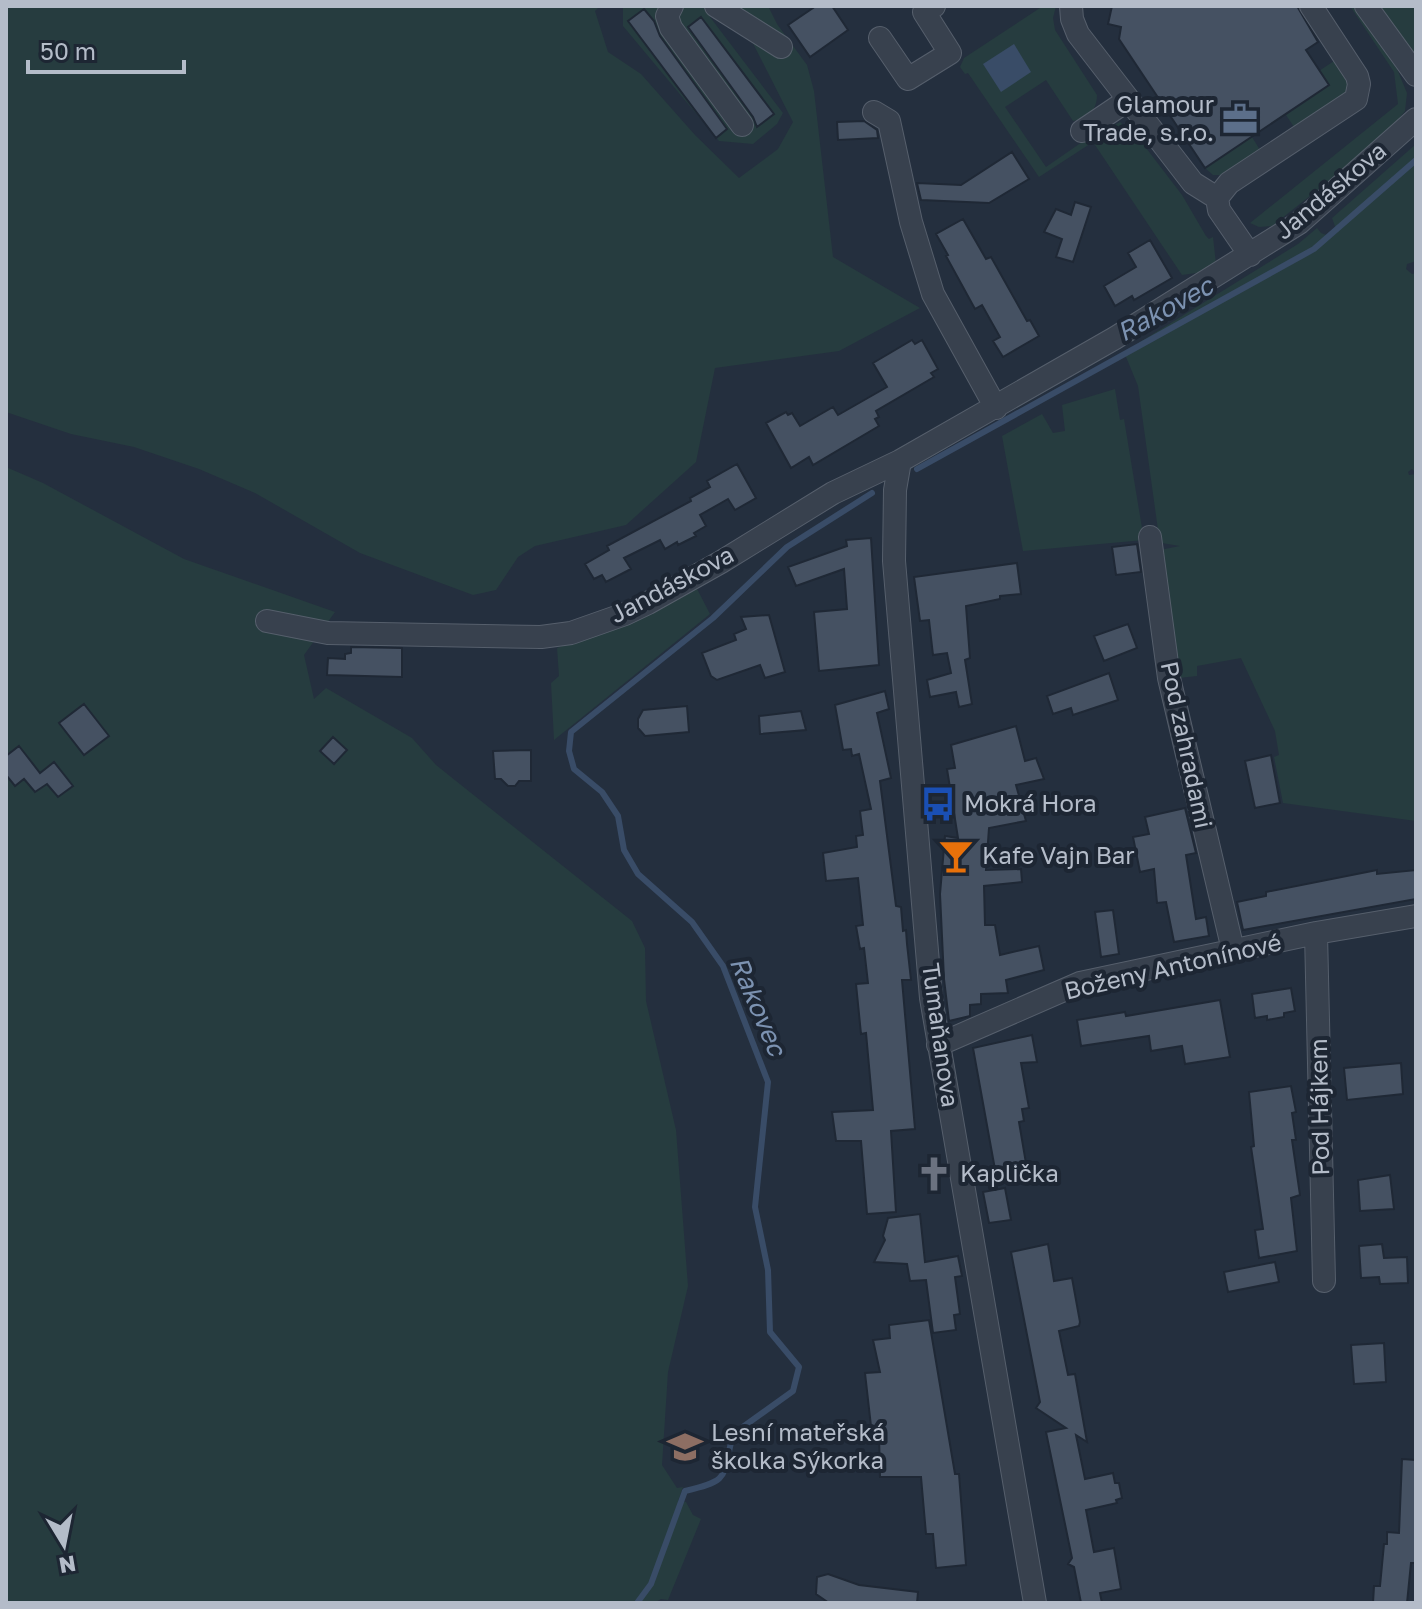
<svg xmlns="http://www.w3.org/2000/svg" width="1422" height="1609" font-family="'Golos Text',sans-serif">
<style>
.green{fill:#263c3f}
.water{fill:#394c67}
.lines{fill:none;stroke-linecap:round;stroke-linejoin:round}
.stream{stroke:#394c67;stroke-width:6}
.building{fill:#455162;stroke:#1f2835;stroke-width:2}
.minor-casing{stroke:#565f6c;stroke-width:24}
.minor{stroke:#38414e;stroke-width:22}
.labels{text-anchor:middle;stroke-width:8;stroke-linejoin:round;paint-order:stroke}
.poi-label{font-size:24px;fill:#b4bcc9;stroke:#1d2633;text-anchor:start}
.street-label{font-size:24px;fill:#b4bcc9;stroke:#1d2633}
.water-label{font-size:26px;font-style:italic;fill:#7c92b1;stroke:#1d2633}
</style>
<rect width="100%" height="100%" fill="#242f3e"/>
<path class="green" d="M6,6H600L595,11L608,52L641,74L695,135L739,178L778,149L793,122L734,6H768L777,24L807,65L814,91L833,257L920,308L839,351L715,368L696,462L626,525L535,546L518,557L496,590L473,595L360,553L255,493L199,469L134,447L71,434L6,412Z
M623,6H705L710,17L783,113L777,124L753,144L719,141L623,26Z
M1043,6H1056L1053,18L1055,30L1097,95C1097,110 1088,119 1073,121L1046,80L1005,107L1046,167L1085,140L1120,122L1143,144L1182,195L1206,236L1209,239L1213,237L1216,264L1203,272L1182,275L1093,142L1039,177L968,73L965,74L960,67L964,58Z
M1350,6H1354L1397,69L1407,93L1405,111L1394,125L1363,154L1272,226L1259,227L1250,223L1398,104L1394,72Z
M1377,6H1416V56Z
M1340,57L1349,87L1344,94L1294,127L1286,115L1329,86L1319,71Z
M1252,137L1260,150L1222,175H1213L1205,168Z
M1416,144V261L1407,264L1406,269L1412,274L1416,273V473L1412,469L1408,472L1409,475L1416,474V821L1283,803L1274,757L1279,755L1275,731L1241,658L1197,666V676L1179,678L1178,655H1174L1160,550L1180,546L1162,543L1159,537L1138,386L1124,352L1298,244L1317,228L1321,233L1332,237L1337,232L1332,218Z
M1115,389L1120,420L1124,419L1144,540L1023,551L1002,436L1042,414L1053,433L1065,431L1062,405Z
M6,467L43,483L184,559L335,612L304,655L314,699L326,688L412,738L436,765L632,921L645,948L646,1001L676,1130L688,1286L668,1372L662,1465L677,1488L683,1487L678,1501L686,1502L693,1515L701,1519L668,1600L661,1599L654,1603H6Z
M695,585L710,614L554,740L551,683L559,676L557,648L641,615Z"/>
<path class="water" d="M1014,44L1031,72L1001,92L983,64Z"/>
<g class="lines">
<path class="stream" d="M917,469L1314,249L1416,160
M637,1603L651,1584L685,1491C732,1480 722,1477 733,1434L793,1391L799,1367L770,1332L768,1270L755,1207L768,1082L723,966L692,922L638,874L624,850L618,816L602,792L574,769L569,751L571,732L713,618L787,547L872,493"/>
</g>
<path class="building" d="M816,6H832L848,30L810,57L788,25Z
M1112,6H1297L1318,42L1306,50L1329,85L1205,168L1119,39L1121,27L1108,24Z
M644,9L654,21L660,36L727,129L716,138L628,21Z
M701,17L774,114L757,127L753,117L688,27Z
M864,121L877,130L878,138L838,140L837,122Z
M1012,152L1029,179L989,203L921,200L917,183L961,185Z
M1075,202L1091,207L1073,262L1056,257L1062,239L1044,232L1056,209L1071,215Z
M963,219L986,259L991,257L1027,321L1030,320L1039,336L1003,357L993,341L1000,337L982,305L975,309L946,256L948,255L936,234Z
M1150,240L1172,278L1134,300L1132,296L1115,306L1104,286L1136,267L1128,253Z
M912,340L915,344L922,340L938,369L931,373L934,377L876,411L879,417L875,419L879,426L813,465L809,457L791,468L766,423L786,412L788,415L792,413L800,426L833,407L838,415L887,387L873,363Z
M737,464L756,498L735,510L728,499L700,515L706,526L694,533L696,536L678,545L677,542L665,549L660,540L624,558L631,569L606,582L602,575L594,579L585,564L609,550L607,546L691,501L690,498L710,487L707,481Z
M871,538L879,665L819,671L814,612L847,609L844,569L796,586L788,567L847,546L846,540Z
M1137,544L1141,572L1116,575L1112,547Z
M1017,563L1021,594L1000,596V599L966,606L970,658L965,660L972,704L959,707L956,692L930,697L927,680L951,673L947,653L933,655L929,620L920,621L914,577Z
M769,615L785,672L765,678L760,665L717,680L711,676L702,653L736,640L734,634L746,629L741,617Z
M1128,624L1137,648L1104,661L1094,636Z
M351,647L402,648V677L327,675L328,658L345,659V654L351,653Z
M1109,673L1118,700L1073,715L1071,708L1053,714L1047,696Z
M885,691L889,709L877,713L891,778L880,781L896,906L901,907L903,931L906,930L907,944L911,980H902L915,1129L891,1131L896,1212L867,1214L861,1141H836L832,1112L873,1110L866,1033L861,1034L856,984L868,983L864,948L860,949L856,926L863,925L858,878L826,881L823,853L857,847L856,836L863,835L860,811L871,809L859,754L852,756L851,749L843,750L835,705Z
M84,704L109,736L84,755L59,723Z
M687,706L689,732L645,736L638,728V719L643,710Z
M801,711L806,730L760,734L759,716Z
M1016,726L1025,761L1036,758L1044,779L1016,785L1026,821L989,828L986,870L1021,869L1022,882L984,886L985,925H995L1000,955L1039,946L1044,970L1006,980L1008,993L981,994V1004L970,1005V1016L949,1021L944,979L940,894L945,836L958,838L947,769L955,768L951,745Z
M333,737L347,750L334,764L320,751Z
M19,746L40,773L54,762L73,786L58,797L47,784L35,792L24,779L15,786L6,775V756Z
M531,750V781H519L515,786H508L501,779H495L493,751Z
M1271,755L1280,803L1255,808L1245,761Z
M1185,808L1196,853L1186,855L1196,919L1206,917L1209,936L1174,942L1166,902L1157,903L1154,869L1140,872L1133,837L1149,834L1145,817Z
M1377,870V874L1416,870V899L1243,930L1237,902L1266,896V892Z
M1113,910L1119,954L1101,957L1095,912Z
M1291,988L1295,1011L1284,1013V1017L1267,1020V1016L1255,1018L1252,994Z
M1220,1000L1230,1057L1185,1064L1182,1046L1151,1051L1149,1036L1081,1046L1077,1020L1125,1012L1126,1016Z
M1032,1035L1037,1062L1021,1063L1029,1108L1022,1109L1024,1121L1019,1122L1027,1169L996,1175L973,1048Z
M1401,1063L1403,1094L1347,1100L1344,1068Z
M1291,1086L1296,1112L1292,1113L1296,1140H1292L1300,1195L1291,1198L1297,1251L1259,1258L1255,1230L1263,1229L1251,1147L1254,1146L1249,1092Z
M1390,1175L1394,1209L1360,1211L1358,1180Z
M1005,1188L1011,1220L989,1223L983,1192Z
M920,1214L925,1262L958,1256L962,1276L955,1277L960,1314L954,1315L956,1330L933,1333L926,1280L910,1281L907,1264L874,1262L885,1240L883,1236L888,1218Z
M1048,1244L1054,1281L1072,1278L1080,1322L1079,1326L1059,1331L1068,1375L1075,1374L1087,1442L1076,1435L1085,1479L1113,1473L1115,1483H1119L1122,1498L1116,1500L1117,1503L1086,1510L1094,1552L1114,1548L1121,1589L1100,1593L1102,1603H1081L1074,1567L1068,1564L1072,1558L1046,1432L1066,1428L1036,1408L1040,1402L1011,1252Z
M1382,1244L1384,1258L1407,1257L1408,1283L1380,1284L1379,1277L1361,1278L1359,1246Z
M1275,1262L1279,1282L1228,1292L1224,1272Z
M929,1320L955,1474H959L966,1565L936,1568L933,1534H926L921,1477H880L879,1435H872L865,1373L880,1372L873,1340L890,1338L889,1325Z
M1384,1343L1386,1382L1354,1384L1351,1345Z
M1402,1459L1416,1460V1545L1415,1563H1411L1407,1603H1373L1374,1586H1380L1384,1544H1387V1532L1399,1533Z
M828,1574L859,1585L918,1592L917,1603H829L816,1594L817,1577Z"/>
<g class="lines">
<g class="minor-casing">
<path id="minor" d="M672,6L667,16L671,28L742,125
M716,6L781,47
M1071,6L1072,19L1078,34L1193,183L1217,198L1219,210L1250,255
M1366,6L1416,75
M880,38L908,79L950,53L924,12L934,6
M874,112L889,121L911,222L933,294L996,408
M1082,131L1128,100
M1217,198L1229,183L1356,99L1359,84L1357,76L1311,6
M900,461L895,490L894,561L931,998L1035,1603
M1150,537L1169,678L1233,950
M267,621L328,633L541,637L571,633L625,614L648,603L721,562L833,493L900,461L1115,338L1299,223L1416,119
M1316,933L1324,1281
M938,1045L1080,983L1316,933L1416,916"/>
</g>
<use href="#minor" class="minor"/>
</g>
<defs>
<g id="office-bare" transform="scale(2.76)"><path d="M-6-3h4V-5.5h4V-3h4V5H-6ZM-1-4.5V-3h2v-1.5ZM-6 0V1H6V0Z" fill="#5c6f8a" stroke="#1d2633" stroke-width="2.5" paint-order="stroke"/></g>
<g id="bus-bare" transform="scale(2.76)"><path d="M-5-6H5V4H4V6H2V4H-2V6H-4V4H-5ZM-3.5-4V0h7V-4ZM-3.5 1.2v1.5H-2V1.2ZM2 1.2v1.5H3.5V1.2Z" fill="#1a4fb4" stroke="#1d2633" stroke-width="2.5" paint-order="stroke"/></g>
<g id="bar-bare" transform="scale(2.76)"><path d="M-6-5H6L.8 .8V4.5H3.5V6h-7V4.5H-.8V.8Z" fill="#e8710a" stroke="#1d2633" stroke-width="2.5" paint-order="stroke"/></g>
<g id="church-bare" transform="scale(2.76)"><path d="M-1.2-6h2.4v3.5h3.3v2.4h-3.3V6h-2.4V-.1h-3.3v-2.4h3.3Z" fill="#6b7280" stroke="#1d2633" stroke-width="2.5" paint-order="stroke"/></g>
<g id="school-bare" transform="scale(2.76)"><path d="M0-5L7-2L0 1L-7-2ZM-4 1L0 2.5L4 1V4Q0 6-4 4Z" fill="#8d6e63" stroke="#1d2633" stroke-width="2.5" paint-order="stroke"/></g>
</defs>
<g fill-rule="evenodd">
<use href="#office-bare" x="1240" y="119"/>
<use href="#bus-bare" x="938" y="804"/>
<use href="#bar-bare" x="956" y="856"/>
<use href="#church-bare" x="934" y="1174"/>
<use href="#school-bare" x="685" y="1447"/>
</g>
<g class="labels">
<g class="poi-label">
<text x="1214" y="113" text-anchor="end">Glamour<tspan x="1214" dy="28">Trade, s.r.o.</tspan></text>
<text x="964" y="812">Mokrá Hora</text>
<text x="982" y="864">Kafe Vajn Bar</text>
<text x="960" y="1182">Kaplička</text>
<text x="711" y="1441">Lesní mateřská<tspan x="711" dy="28">školka Sýkorka</tspan></text>
</g>
<g class="street-label">
<text transform="translate(1331 191) rotate(-40)" y="8">Jandáskova</text>
<text transform="translate(672 585) rotate(-28)" y="8">Jandáskova</text>
<text transform="translate(1186 745) rotate(78)" y="8">Pod zahradami</text>
<text transform="translate(1173 967) rotate(-13)" y="8">Boženy Antonínové</text>
<text transform="translate(940 1035) rotate(82)" y="8">Tumaňanova</text>
<text transform="translate(1320 1107) rotate(-91)" y="8">Pod Hájkem</text>
</g>
<g class="water-label">
<text transform="translate(1165 309) rotate(-29)" y="9">Rakovec</text>
<text transform="translate(758 1006) rotate(67)" y="9">Rakovec</text>
</g>
</g>
<rect width="1422" height="1609" fill="none" stroke="#b4bcc9" stroke-width="16"/>
<g transform="translate(64 1545) rotate(170)" stroke="#1d2633" stroke-width="6" paint-order="stroke">
<path d="M0-6L14 30L0 20L-14 30Z" fill="#b4bcc9"/>
<text y="-12" font-size="22" font-weight="bold" text-anchor="middle" fill="#b4bcc9">N</text>
</g>
<path d="M28 60v12h156v-12" fill="none" stroke="#b4bcc9" stroke-width="4"/>
<text x="40" y="60" font-size="24" fill="#b4bcc9" stroke="#1d2633" stroke-width="6" paint-order="stroke">50 m</text>
</svg>
